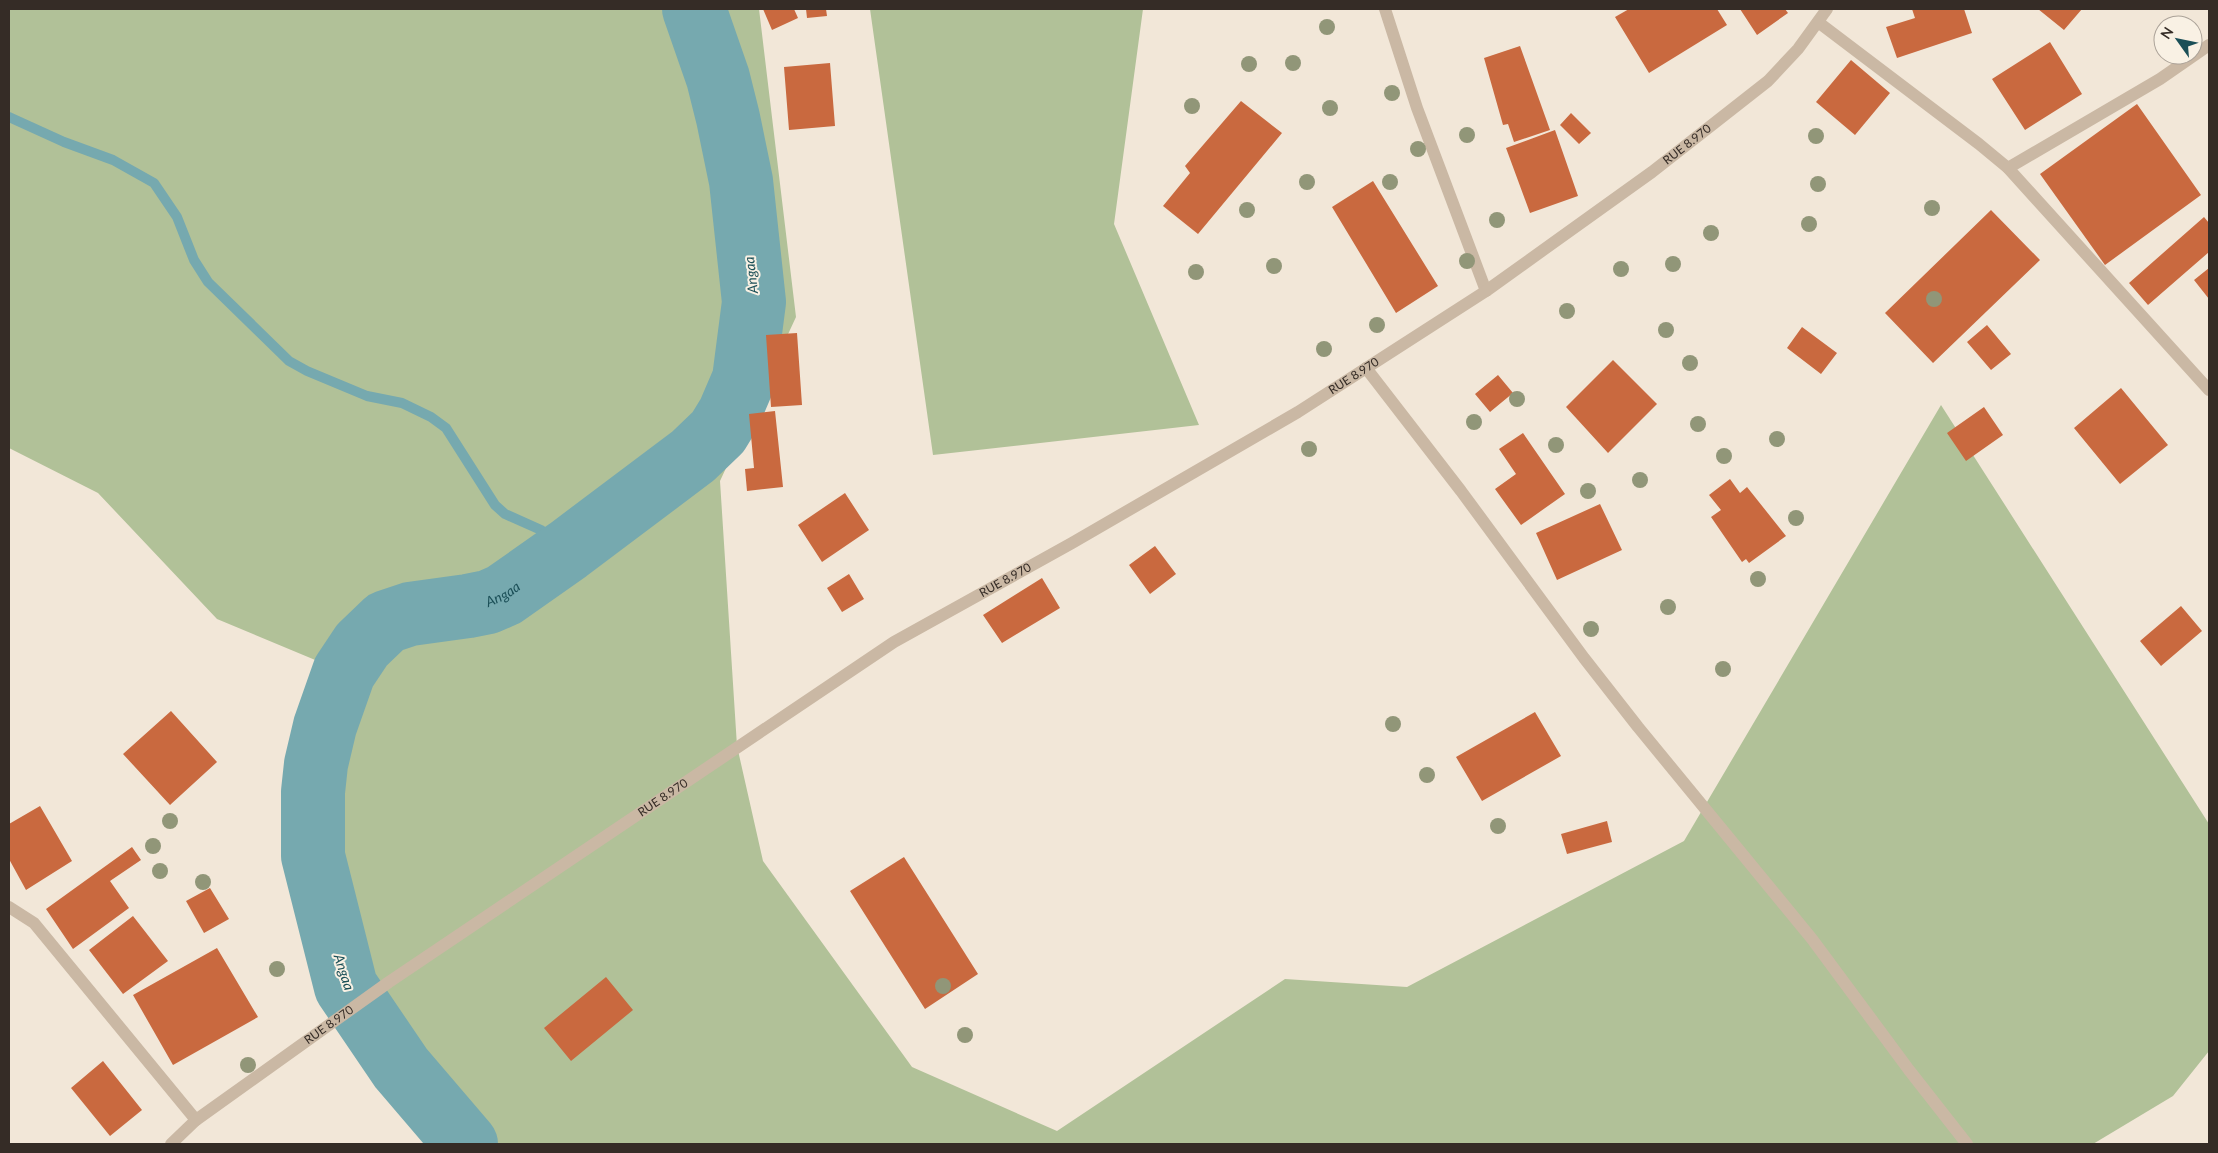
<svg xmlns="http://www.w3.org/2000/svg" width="2218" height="1153" font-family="Lato,sans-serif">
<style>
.green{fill:#b1c198}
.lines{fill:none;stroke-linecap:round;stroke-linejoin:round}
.stream{stroke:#76a9af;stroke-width:10}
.river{stroke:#76a9af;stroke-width:64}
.building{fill:#c9693f}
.minor{stroke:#cab8a4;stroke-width:12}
.tree{fill:#919678}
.labels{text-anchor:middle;stroke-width:4;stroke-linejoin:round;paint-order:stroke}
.street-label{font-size:12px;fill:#352c26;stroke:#f9f1e4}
.water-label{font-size:14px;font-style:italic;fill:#1b4f57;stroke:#f9f1e4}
</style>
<rect width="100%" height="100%" fill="#f2e7d8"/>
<path class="green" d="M9,9H759L796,317L720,481L737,746L763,861L912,1067L1057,1131L1285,979L1407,987L1684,841L1941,405L2209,824V1051L2173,1096L2093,1144H466L401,1068L346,987L313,856V792L316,764L325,726L344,672L217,619L98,493L9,448Z
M870,9H1143L1114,224L1199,425L933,455Z"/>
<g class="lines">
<path class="stream" d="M9,117L64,142L113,160L154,183L177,217L194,260L208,282L289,361L307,371L367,396L402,403L431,417L446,428L495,505L505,514L541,530L568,550"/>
<path class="river" id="s1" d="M466,1144L401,1068L346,987L313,856V792L316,764L325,726L344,672L362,645L386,622L410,614L468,606L488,602L504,595L568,550L693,456L718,432L729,414L744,379L754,302L741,181L728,118L718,78L694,9"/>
</g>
<path class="building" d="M763,9H794L798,18L772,30Z
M806,9H826L827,16L807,18Z
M1629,9H1717L1727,25L1649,73L1615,17Z
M1740,9H1785L1788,13L1757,35Z
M1912,9H1964L1972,33L1897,58L1886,27L1915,18Z
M2038,9H2082L2064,30Z
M2050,42L2082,94L2025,130L1992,79Z
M1520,46L1550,130L1514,142L1508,124L1503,125L1484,58Z
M1851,60L1890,93L1855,135L1816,102Z
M830,63L835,126L789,130L784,67Z
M1241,101L1282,133L1198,234L1163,206L1190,173L1185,166Z
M2137,104L2201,195L2105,265L2040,174Z
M1571,113L1591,133L1579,144L1560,125Z
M1555,130L1578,196L1530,213L1506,148Z
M1373,181L1438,286L1396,313L1332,207Z
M1991,210L2040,260L1933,363L1885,313Z
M2204,217L2209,223V252L2148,305L2129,283Z
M2209,268V299L2194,280Z
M1987,325L2011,354L1991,370L1967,342Z
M1802,327L1837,353L1821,374L1787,348Z
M797,333L802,405L771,407L766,335Z
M1613,360L1657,404L1608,453L1566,407Z
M1498,375L1513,393L1490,412L1475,394Z
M2121,388L2168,445L2120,484L2074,428Z
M1984,407L2003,435L1966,461L1947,433Z
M775,411L783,487L747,491L745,469L754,468L749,414Z
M1523,433L1565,494L1521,525L1495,489L1516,474L1499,449Z
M1730,479L1740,493L1747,487L1786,536L1749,563L1746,559L1742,562L1711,517L1721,510L1709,495Z
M845,493L869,530L822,562L798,525Z
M1600,504L1622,550L1557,580L1536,533Z
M1155,546L1176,574L1150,594L1129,565Z
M849,574L864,599L842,612L827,588Z
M1042,578L1060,608L1002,643L983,615Z
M2181,606L2202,631L2161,666L2140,641Z
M171,711L217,762L170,805L123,754Z
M1535,712L1561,756L1482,801L1456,757Z
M40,806L72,861L26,890L9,859V824Z
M1607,821L1612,842L1567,854L1561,834Z
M132,847L141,860L110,881L129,908L73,949L46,909Z
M904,857L978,974L925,1009L850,891Z
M210,888L229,919L204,933L186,901Z
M133,916L168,961L123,994L89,950Z
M217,948L258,1017L173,1065L133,995Z
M606,977L633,1010L571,1061L544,1028Z
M103,1061L142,1110L110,1136L71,1088Z"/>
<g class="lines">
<g class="minor">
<path d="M1385,9L1417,108L1486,291"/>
<path d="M1818,22L1979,144L2008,168L2209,390"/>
<path d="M2008,168L2160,79L2209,45"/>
<path d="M1366,368L1461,491L1584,658L1638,727L1812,939L1909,1070L1967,1144"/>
<path d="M9,907L34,923L196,1120"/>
<path id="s2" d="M171,1144L196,1120L389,982L894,642L1072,543L1298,412L1486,291L1652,172L1768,81L1798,49L1827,9"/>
</g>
</g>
<g class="tree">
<circle cx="1327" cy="27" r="8"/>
<circle cx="1293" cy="63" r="8"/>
<circle cx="1249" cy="64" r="8"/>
<circle cx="1392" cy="93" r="8"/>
<circle cx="1192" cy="106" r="8"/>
<circle cx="1330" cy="108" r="8"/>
<circle cx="1467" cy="135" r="8"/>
<circle cx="1816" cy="136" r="8"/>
<circle cx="1418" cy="149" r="8"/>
<circle cx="1307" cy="182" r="8"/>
<circle cx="1390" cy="182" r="8"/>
<circle cx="1818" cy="184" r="8"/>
<circle cx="1932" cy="208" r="8"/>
<circle cx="1247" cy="210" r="8"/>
<circle cx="1497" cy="220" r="8"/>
<circle cx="1809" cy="224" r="8"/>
<circle cx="1711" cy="233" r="8"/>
<circle cx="1467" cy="261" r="8"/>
<circle cx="1673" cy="264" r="8"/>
<circle cx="1274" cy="266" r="8"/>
<circle cx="1621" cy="269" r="8"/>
<circle cx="1196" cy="272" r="8"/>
<circle cx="1934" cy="299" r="8"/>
<circle cx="1567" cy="311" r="8"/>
<circle cx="1377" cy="325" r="8"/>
<circle cx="1666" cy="330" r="8"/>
<circle cx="1324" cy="349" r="8"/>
<circle cx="1690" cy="363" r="8"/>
<circle cx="1517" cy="399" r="8"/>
<circle cx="1474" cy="422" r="8"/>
<circle cx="1698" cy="424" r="8"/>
<circle cx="1777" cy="439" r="8"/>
<circle cx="1556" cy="445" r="8"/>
<circle cx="1309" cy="449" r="8"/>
<circle cx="1724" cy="456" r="8"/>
<circle cx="1640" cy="480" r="8"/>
<circle cx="1588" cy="491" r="8"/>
<circle cx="1796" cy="518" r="8"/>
<circle cx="1758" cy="579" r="8"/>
<circle cx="1668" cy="607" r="8"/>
<circle cx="1591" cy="629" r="8"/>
<circle cx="1723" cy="669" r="8"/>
<circle cx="1393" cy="724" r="8"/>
<circle cx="1427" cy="775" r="8"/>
<circle cx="170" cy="821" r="8"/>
<circle cx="1498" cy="826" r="8"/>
<circle cx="153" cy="846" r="8"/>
<circle cx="160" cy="871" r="8"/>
<circle cx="203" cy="882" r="8"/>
<circle cx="277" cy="969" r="8"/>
<circle cx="943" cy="986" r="8"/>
<circle cx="965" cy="1035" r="8"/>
<circle cx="248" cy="1065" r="8"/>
</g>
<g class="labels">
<g class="street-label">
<text dy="4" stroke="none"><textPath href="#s2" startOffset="1818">RUE 8.970</textPath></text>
<text dy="4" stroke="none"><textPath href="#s2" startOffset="1412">RUE 8.970</textPath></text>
<text dy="4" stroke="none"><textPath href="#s2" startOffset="1008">RUE 8.970</textPath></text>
<text dy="4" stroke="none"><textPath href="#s2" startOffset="602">RUE 8.970</textPath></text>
<text dy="4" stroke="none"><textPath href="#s2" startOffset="198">RUE 8.970</textPath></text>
</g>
<g class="water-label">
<text transform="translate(751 275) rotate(-96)" y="5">Angaa</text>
<text dy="5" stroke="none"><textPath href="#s1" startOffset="708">Angaa</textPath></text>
<text transform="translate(344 972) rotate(72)" y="5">Angaa</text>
</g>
</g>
<rect width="2218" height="1153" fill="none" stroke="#352c26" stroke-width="20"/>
<g transform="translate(2178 40) rotate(303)"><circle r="24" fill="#f9f1e4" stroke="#aba298"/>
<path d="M0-4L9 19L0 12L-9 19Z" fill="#1b4f57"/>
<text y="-8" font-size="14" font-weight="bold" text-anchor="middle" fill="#352c26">N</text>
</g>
</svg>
